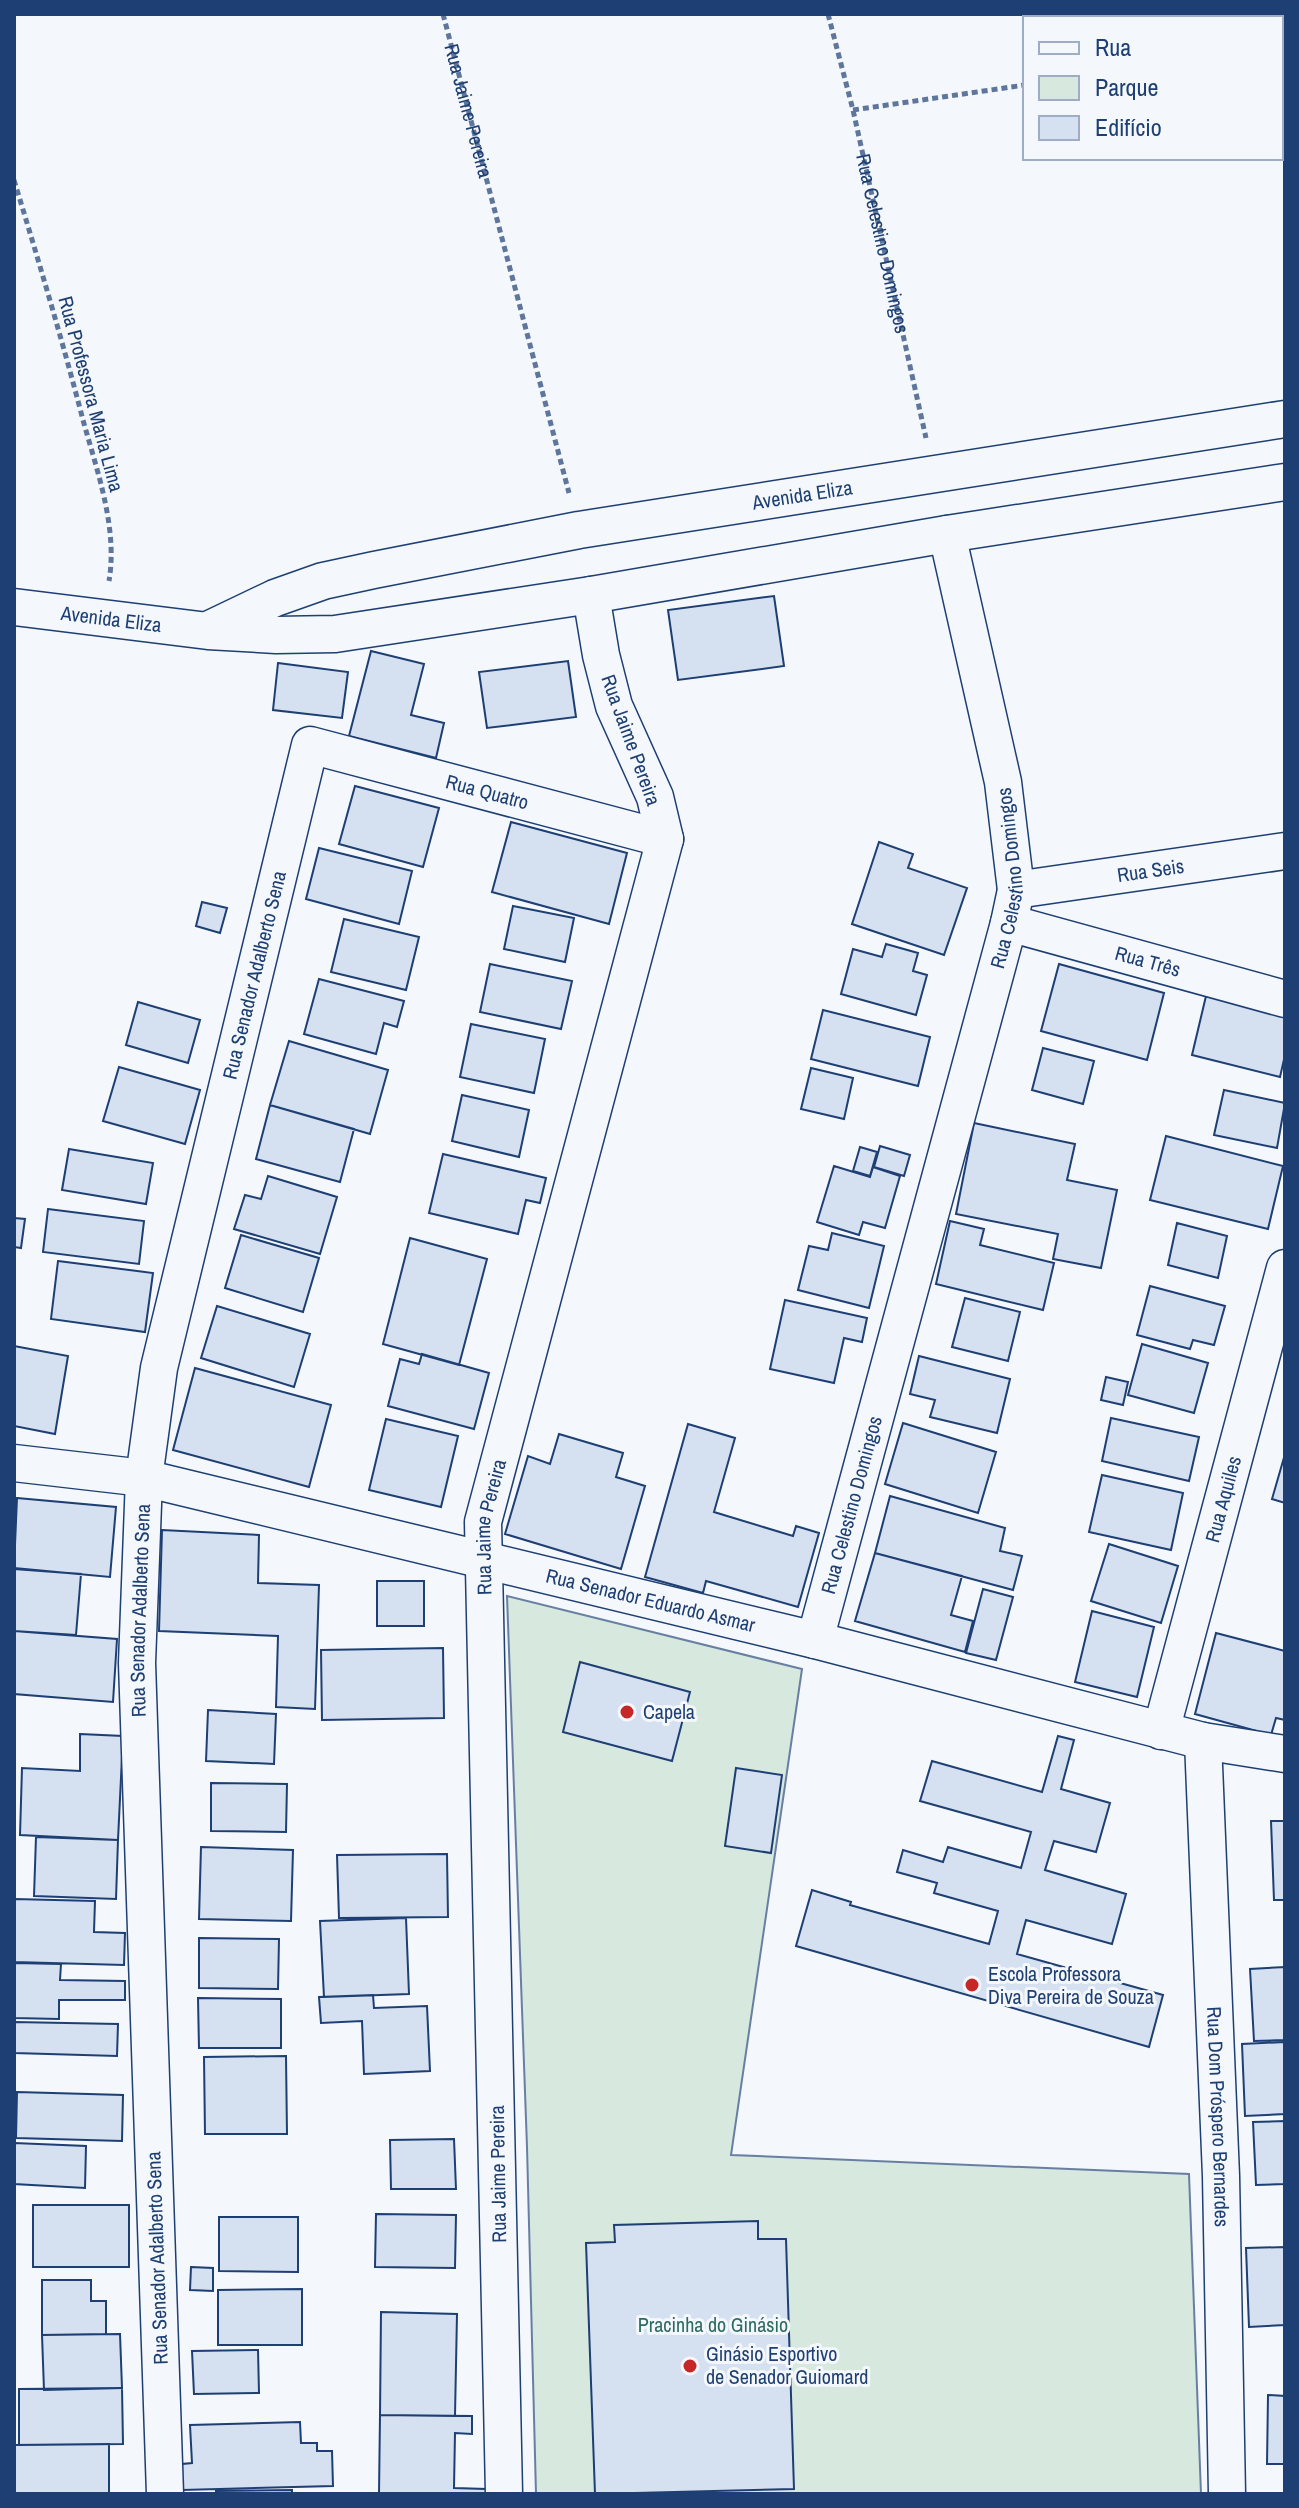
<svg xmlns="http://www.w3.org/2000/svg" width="1299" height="2508" font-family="'Archivo Narrow',sans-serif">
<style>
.green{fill:#d7e8df;stroke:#687fa3;stroke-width:2}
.building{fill:#d5e0f0;stroke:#1d3f73;stroke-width:2}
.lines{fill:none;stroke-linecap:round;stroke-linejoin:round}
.street-casing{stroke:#1d3f73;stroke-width:39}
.path{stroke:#5e769c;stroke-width:5;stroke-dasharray:6 4;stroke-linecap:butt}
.street{stroke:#f4f7fb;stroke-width:36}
.poi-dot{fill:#c62828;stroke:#f4f7fb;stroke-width:3}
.labels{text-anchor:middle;stroke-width:6;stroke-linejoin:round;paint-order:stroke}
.street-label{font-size:20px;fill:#1d3f73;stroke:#f4f7fb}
.poi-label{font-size:20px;fill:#1d3f73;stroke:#f4f7fb;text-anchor:start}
.park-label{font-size:20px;fill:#2c6c60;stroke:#f4f7fb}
</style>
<rect width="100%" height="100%" fill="#f4f7fb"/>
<path class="green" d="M507,1596L802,1669L731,2155L1189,2174L1201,2494H536L527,2147Z"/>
<path class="building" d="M774,596L784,666L678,680L668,610Z
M371,651L424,664L411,715L444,723L436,758L349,736Z
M568,661L576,717L487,728L479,672Z
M278,663L348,672L342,718L273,710Z
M355,786L439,808L423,867L339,844Z
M511,822L627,853L609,924L492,892Z
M879,842L913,854L908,868L967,888L944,955L852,924Z
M319,848L412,871L399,924L306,899Z
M202,902L227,908L220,933L196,926Z
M513,906L574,918L565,962L504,949Z
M344,919L419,937L406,990L331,972Z
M886,944L918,953L913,971L927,975L916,1015L841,994L853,949L882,957Z
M490,964L572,981L561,1029L480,1012Z
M1059,964L1164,993L1147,1060L1041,1031Z
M319,979L404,1001L397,1027L384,1023L376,1054L304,1034Z
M1206,996L1285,1015V1055L1280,1077L1192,1055Z
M138,1002L200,1020L188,1063L126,1045Z
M823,1010L930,1037L918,1086L811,1059Z
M471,1024L545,1039L534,1093L460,1077Z
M289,1041L388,1070L370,1134L270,1105Z
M1043,1048L1094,1061L1083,1104L1032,1090Z
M119,1067L200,1090L185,1144L103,1121Z
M811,1068L853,1078L844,1119L801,1109Z
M1224,1090L1285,1103L1277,1148L1214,1135Z
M462,1095L529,1110L519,1157L452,1141Z
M270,1105L354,1129L340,1182L256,1159Z
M974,1123L1075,1144L1067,1180L1117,1190L1101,1268L1053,1259L1058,1234L956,1214Z
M1166,1136L1283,1166L1268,1229L1150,1200Z
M880,1146L910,1155L904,1176L874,1167Z
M860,1147L877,1152L870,1176L853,1171Z
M69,1149L153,1163L146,1204L62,1190Z
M443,1154L546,1178L540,1203L526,1200L518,1234L429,1213Z
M834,1166L870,1177L873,1167L900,1176L885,1228L863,1222L859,1235L817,1222Z
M268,1176L337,1197L320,1254L234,1229L245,1195L261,1199Z
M48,1209L144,1221L139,1264L43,1252Z
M14,1218L25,1219L21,1248L14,1247Z
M950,1221L984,1229L980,1245L1054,1263L1043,1310L936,1284Z
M1177,1223L1227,1236L1218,1278L1168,1265Z
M832,1233L884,1246L869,1308L798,1290L809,1246L828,1250Z
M241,1235L319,1258L303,1312L225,1288Z
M410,1238L487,1259L459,1365L383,1344Z
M58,1261L153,1273L145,1332L51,1319Z
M1150,1286L1225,1306L1214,1345L1193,1340L1190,1349L1137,1335Z
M965,1298L1020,1312L1008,1361L952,1347Z
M785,1300L867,1318L862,1342L844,1338L834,1383L770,1369Z
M217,1306L310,1334L294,1387L201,1358Z
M1142,1344L1208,1363L1194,1413L1128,1395Z
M14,1346L68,1356L55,1434L14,1426Z
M422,1354L489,1373L474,1429L388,1406L400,1359L419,1364Z
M919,1356L1010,1379L997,1433L930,1417L935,1400L910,1394Z
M195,1368L331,1405L309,1487L173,1450Z
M1106,1377L1128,1382L1123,1405L1101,1400Z
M1111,1418L1199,1437L1189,1481L1102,1461Z
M386,1419L458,1436L441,1507L369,1490Z
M903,1423L996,1452L978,1513L885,1484Z
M688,1424L735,1438L714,1512L793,1536L796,1526L819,1533L798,1607L706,1581L703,1593L645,1577Z
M559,1434L623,1453L616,1477L645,1486L621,1569L505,1534L528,1456L550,1464Z
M1285,1454V1503L1272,1499Z
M1102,1475L1183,1493L1171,1550L1089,1532Z
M890,1496L1005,1528L1000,1551L1022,1556L1013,1590L875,1553Z
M17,1498L116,1507L110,1577L14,1568Z
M162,1530L259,1535L258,1583L319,1585L315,1709L276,1707L278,1636L159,1631Z
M1109,1544L1178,1566L1161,1623L1091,1601Z
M875,1553L962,1576L951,1615L973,1621L965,1652L855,1621Z
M14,1569L81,1574L76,1635L14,1631Z
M377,1581H424V1626H377Z
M983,1589L1013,1597L996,1660L966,1653Z
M1092,1611L1154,1627L1137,1697L1075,1682Z
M14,1631L117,1639L113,1702L14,1694Z
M1216,1633L1285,1651V1720L1276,1718L1271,1735L1195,1714Z
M443,1648L444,1718L322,1720L321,1650Z
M580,1662L690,1692L672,1761L563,1732Z
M208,1710L276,1714L274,1764L206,1761Z
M80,1734L123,1736L118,1840L20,1835L22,1768L80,1771Z
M1058,1736L1074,1740L1061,1789L1110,1803L1096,1852L1054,1841L1045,1870L1126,1894L1112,1944L1026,1920L1017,1954L1163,1995L1149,2047L796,1946L812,1890L851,1902L850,1905L989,1944L998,1911L934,1893L937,1883L897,1872L903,1850L943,1862L948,1847L1021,1868L1031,1832L920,1801L932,1761L1042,1792Z
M736,1768L782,1775L771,1853L725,1846Z
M211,1783L287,1784L286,1832L211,1831Z
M1271,1821H1285V1900H1274Z
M36,1837L118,1840L116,1899L34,1896Z
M201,1847L293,1850L291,1921L199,1919Z
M447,1854L448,1917L339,1918L337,1855Z
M14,1899L95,1901L94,1932L125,1933L124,1965L14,1962Z
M406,1918L409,1994L324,1997L320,1921Z
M199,1938L279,1939L278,1989L199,1988Z
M14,1963L61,1964L60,1980L125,1981V2000H59V2019L14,2018Z
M1285,1967V2040L1254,2041L1250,1969Z
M373,1995L374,2008L427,2006L430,2071L364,2074L362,2021L321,2023L319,1997Z
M198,1998L281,1999V2048H199Z
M14,2022L118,2024L117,2056L14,2053Z
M1285,2042V2114L1245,2116L1242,2044Z
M286,2056L287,2134H205L204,2057Z
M17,2092L123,2095L122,2141L16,2138Z
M1285,2121V2184L1256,2185L1253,2122Z
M454,2139L456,2189H391L390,2140Z
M14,2143L86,2146L85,2188L14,2184Z
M33,2205H129V2267H33Z
M376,2214L456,2215L455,2268L375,2267Z
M219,2217H298V2272L219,2271Z
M758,2221V2239H786L794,2489L595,2494L586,2243L615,2242L614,2225Z
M1285,2247V2325L1249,2327L1246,2248Z
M191,2267L213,2268V2291L190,2290Z
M42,2280H91V2301H106V2334L42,2335Z
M302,2289V2345H218V2290Z
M381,2312L457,2314L455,2416L380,2415Z
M120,2334L122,2388L44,2390L42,2335Z
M258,2350L259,2393L194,2394L192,2351Z
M122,2388L123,2444L19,2445V2389Z
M1268,2395L1285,2396V2464H1267Z
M380,2415L472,2416V2434L455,2433L454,2488L486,2489V2494H379Z
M300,2422L301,2443H317V2451H332L333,2486L182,2490V2464L192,2463L190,2425Z
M109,2444V2494H14V2445Z
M292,2490V2494H216V2491Z"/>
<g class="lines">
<g class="street-casing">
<g id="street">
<path id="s3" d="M14,607L208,631L276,635L335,634L591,595L947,534L1285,482"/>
<path id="s4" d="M210,629L275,598L323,581L374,570L579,530L1285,419"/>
<path id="s5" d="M1016,890L1285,851"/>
<path id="s6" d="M1009,923L1285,999"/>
<path id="s7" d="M14,1463L144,1478L815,1640L1203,1741L1285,1754"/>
<path id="s8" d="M815,1640L1009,923L1016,890L1003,782L947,534"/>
<path id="s9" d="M1161,1731L1285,1268"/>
<path id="s10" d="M1203,1741L1221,2176L1227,2494"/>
<path id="s11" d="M165,2494L137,1663L144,1478L159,1368L310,745L665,839"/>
<path id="s12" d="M504,2494L483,1522L665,839L655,797L614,706L601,655L591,595"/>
</g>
</g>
<g class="path">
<path id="s1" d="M443,14L569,493"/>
<path id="s2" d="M828,14L853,110L926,438"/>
<path d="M1281,47L1285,46"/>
<path d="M853,110L1025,85"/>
<path d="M14,180C38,259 62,339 83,420C97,471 118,528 109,581"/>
</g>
<use href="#street" class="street"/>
</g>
<g class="poi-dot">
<circle cx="627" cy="1712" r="8"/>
<circle cx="972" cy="1985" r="8"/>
<circle cx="690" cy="2366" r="8"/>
</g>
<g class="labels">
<g class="street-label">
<text dy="7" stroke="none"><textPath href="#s1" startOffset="100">Rua Jaime Pereira</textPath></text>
<text dy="7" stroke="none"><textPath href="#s2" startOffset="236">Rua Celestino Domingos</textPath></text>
<text transform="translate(91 394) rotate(75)" y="7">Rua Professora Maria Lima</text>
<text dy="7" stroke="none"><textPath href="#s4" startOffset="610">Avenida Eliza</textPath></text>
<text dy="7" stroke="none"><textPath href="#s3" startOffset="98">Avenida Eliza</textPath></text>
<text transform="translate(631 740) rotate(70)" y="7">Rua Jaime Pereira</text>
<text dy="7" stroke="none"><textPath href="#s11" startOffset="1952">Rua Quatro</textPath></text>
<text dy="7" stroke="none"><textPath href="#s5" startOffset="136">Rua Seis</textPath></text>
<text dy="7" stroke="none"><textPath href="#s8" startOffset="788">Rua Celestino Domingos</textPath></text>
<text dy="7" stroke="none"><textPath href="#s6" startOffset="144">Rua Três</textPath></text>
<text dy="7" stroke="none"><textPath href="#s11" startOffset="1532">Rua Senador Adalberto Sena</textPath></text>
<text dy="7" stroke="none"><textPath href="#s9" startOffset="240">Rua Aquiles</textPath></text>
<text dy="7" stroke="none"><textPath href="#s8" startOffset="140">Rua Celestino Domingos</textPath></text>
<text dy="7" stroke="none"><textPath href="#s12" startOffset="968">Rua Jaime Pereira</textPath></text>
<text dy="7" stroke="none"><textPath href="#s7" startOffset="652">Rua Senador Eduardo Asmar</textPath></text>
<text dy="7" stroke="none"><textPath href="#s11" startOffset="884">Rua Senador Adalberto Sena</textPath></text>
<text dy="7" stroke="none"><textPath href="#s10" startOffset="376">Rua Dom Próspero Bernardes</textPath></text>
<text transform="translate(498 2174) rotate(-91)" y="7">Rua Jaime Pereira</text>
<text transform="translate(157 2258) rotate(-92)" y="7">Rua Senador Adalberto Sena</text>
</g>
<g class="poi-label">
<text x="643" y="1719">Capela</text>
<text x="988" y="1981">Escola Professora<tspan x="988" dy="23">Diva Pereira de Souza</tspan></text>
<text x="706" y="2361">Ginásio Esportivo<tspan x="706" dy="23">de Senador Guiomard</tspan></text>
</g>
<g class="park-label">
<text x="713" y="2332">Pracinha do Ginásio</text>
</g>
</g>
<rect width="1299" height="2508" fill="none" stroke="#1d3f73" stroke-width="32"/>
<rect x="1023" y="16" width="260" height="144" fill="#f4f7fb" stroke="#9eadc5" stroke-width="2"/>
<rect x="1039" y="42" width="40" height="12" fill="#f4f7fb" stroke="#9eadc5" stroke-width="2"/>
<text x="1095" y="56" font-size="24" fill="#1d3f73">Rua</text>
<rect x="1039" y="76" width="40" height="24" fill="#d7e8df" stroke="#9eadc5" stroke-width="2"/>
<text x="1095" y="96" font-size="24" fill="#1d3f73">Parque</text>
<rect x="1039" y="116" width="40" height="24" fill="#d5e0f0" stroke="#9eadc5" stroke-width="2"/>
<text x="1095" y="136" font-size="24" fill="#1d3f73">Edifício</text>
</svg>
